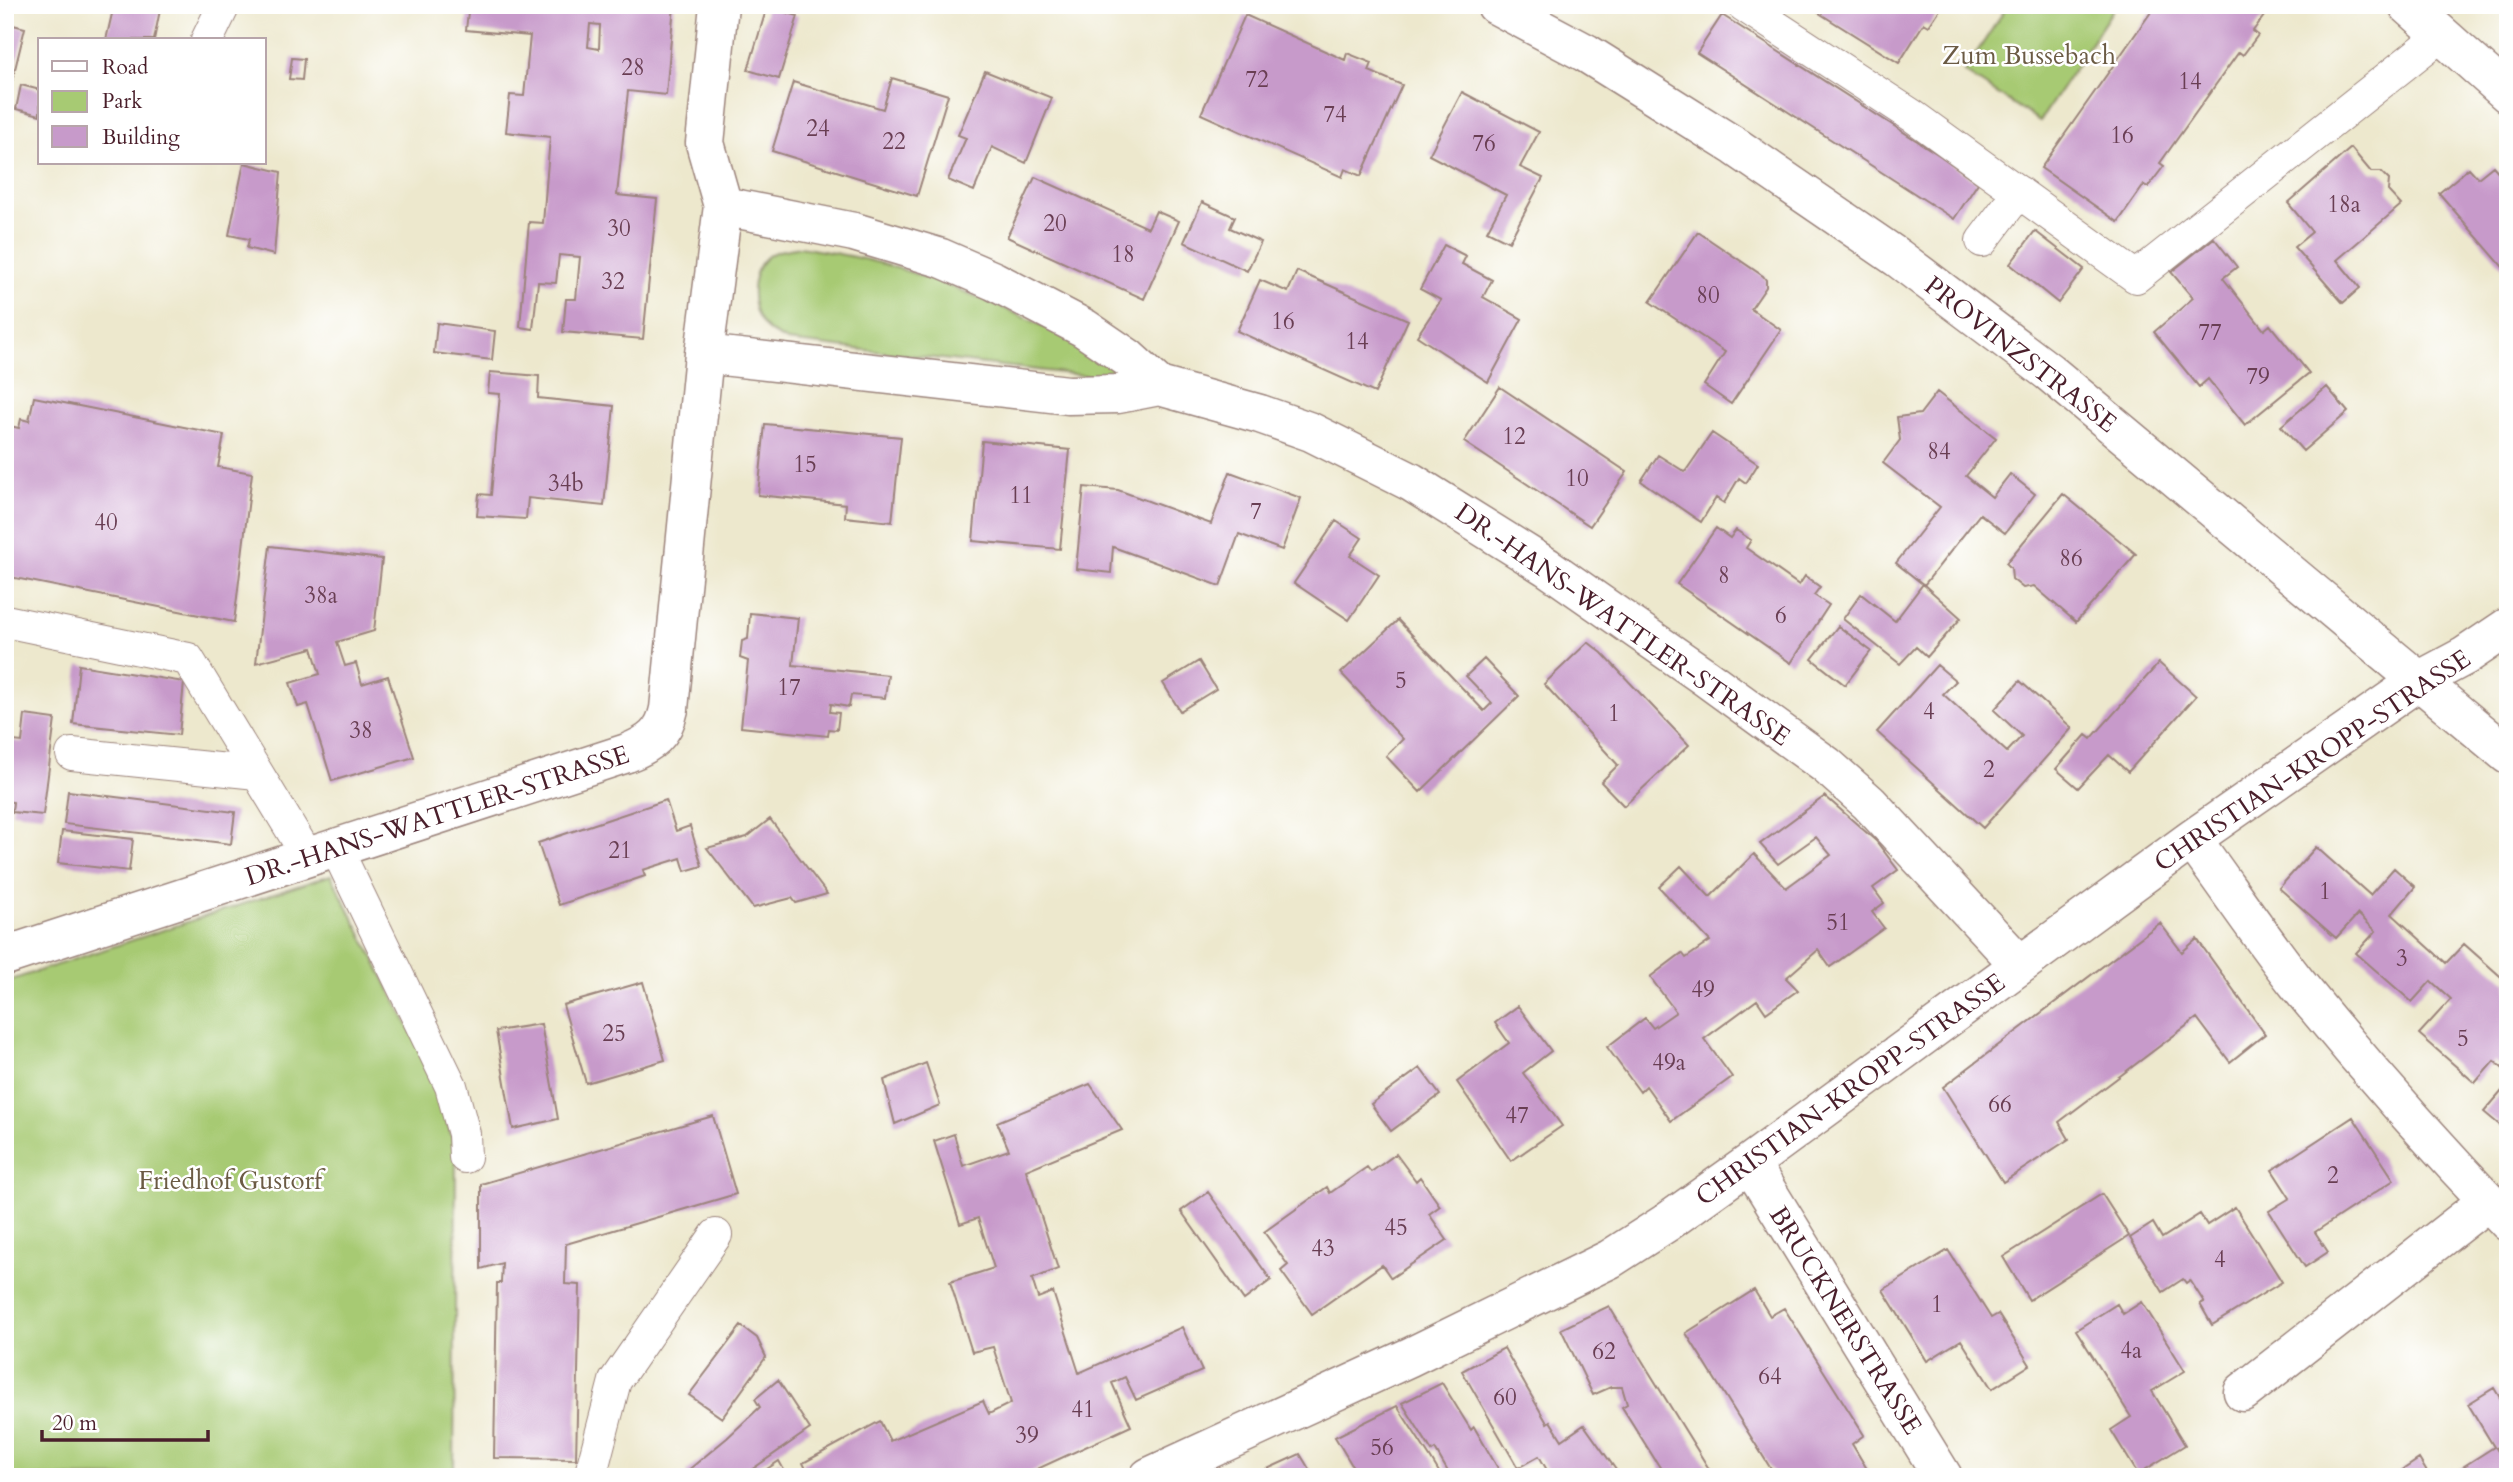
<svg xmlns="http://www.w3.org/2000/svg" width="2513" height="1482" font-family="Cardo,serif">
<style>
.green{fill:#a7ca73;stroke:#78744f;stroke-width:2}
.building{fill:#c79aca;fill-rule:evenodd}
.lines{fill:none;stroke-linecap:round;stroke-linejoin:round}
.service-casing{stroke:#9c847c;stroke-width:34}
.minor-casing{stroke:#9c847c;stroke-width:41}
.tertiary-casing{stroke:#9c847c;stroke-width:41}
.service{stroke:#fff;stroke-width:32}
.minor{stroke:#fff;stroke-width:38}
.tertiary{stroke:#fff;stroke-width:38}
.labels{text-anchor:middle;stroke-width:5;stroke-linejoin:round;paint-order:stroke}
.number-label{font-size:23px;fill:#693e53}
.park-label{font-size:26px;fill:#6b5b44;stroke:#fff}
.street-label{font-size:26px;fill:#4a1f2b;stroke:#fff}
</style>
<rect width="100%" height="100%" fill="#fff"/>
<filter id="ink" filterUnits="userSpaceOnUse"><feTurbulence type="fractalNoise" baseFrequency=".0143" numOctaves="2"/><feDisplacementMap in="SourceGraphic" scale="14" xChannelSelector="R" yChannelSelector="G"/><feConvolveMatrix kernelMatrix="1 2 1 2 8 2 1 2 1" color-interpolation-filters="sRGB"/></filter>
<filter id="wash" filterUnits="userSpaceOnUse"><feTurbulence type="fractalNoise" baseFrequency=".00686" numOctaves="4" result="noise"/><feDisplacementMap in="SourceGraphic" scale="28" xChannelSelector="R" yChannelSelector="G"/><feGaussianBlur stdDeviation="1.57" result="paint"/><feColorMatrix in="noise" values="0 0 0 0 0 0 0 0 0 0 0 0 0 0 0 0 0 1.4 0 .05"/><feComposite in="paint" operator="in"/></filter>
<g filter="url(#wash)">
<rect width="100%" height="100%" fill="#ede8cd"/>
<path class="green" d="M2008,5H2116L2040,121L1964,72Z
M800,247C823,251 846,255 868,260C958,283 1042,325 1125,365L1123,380L787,341C778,336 767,332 761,322C748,302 750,265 773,253C781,249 792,249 800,247Z
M331,875L433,1074L456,1152L454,1477H5V982Z"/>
<g id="blocks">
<path class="building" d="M114,5H161L154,40H106Z
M458,5H674L666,95L628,91L617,195L657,199L643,339L563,332L566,299H576L580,257L559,255L556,283L538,282L533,329L520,327L529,222L543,223L550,137L506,132L510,95L524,96L530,36L466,30L468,12L458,11ZM590,24L600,25L599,49L588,47Z
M1824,5H1937L1941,8L1929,26L1924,23L1899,63L1819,13Z
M2156,5H2272L2253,31L2258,35L2243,55L2239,52L2160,163L2164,166L2148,187L2144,185L2118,222L2041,168Z
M767,7L798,16L779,79L748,70Z
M1245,15L1345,60L1347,53L1372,63L1369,71L1402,85L1361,176L1345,169L1342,177L1201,114Z
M1722,15L1939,155L1978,183L1954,219L1697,53Z
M5,23L25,28L6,106L5,105Z
M292,58L304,59L302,80L289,79Z
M985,71L1052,98L1026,163L992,147L974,191L948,180L966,138L958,135Z
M892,78L948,95L917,196L772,151L793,82L883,109Z
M21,85L40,90V115L16,109Z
M1462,92L1539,132L1520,167L1543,178L1509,242L1487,231L1506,195L1429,155Z
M2351,148L2371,172H2381L2389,180L2388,191L2401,205L2337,260L2360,288L2343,303L2294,247L2312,232L2288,203Z
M244,163L281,172L274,255L247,248L249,239L229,235Z
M2493,166L2508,183V273L2439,193L2469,168L2478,178Z
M1035,177L1148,228L1156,211L1179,221L1144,299L1007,237Z
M1202,202L1235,217L1230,228L1261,242L1247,271L1184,242Z
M2035,231L2084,269L2058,303L2010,264Z
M1698,232L1763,276L1766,280V287L1751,309L1781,330L1731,404L1704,385L1725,352L1650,302Z
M2214,238L2237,267L2223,278L2264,330L2270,325L2309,373L2245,425L2208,379L2199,387L2154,332L2193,298L2171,272Z
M1444,245L1466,256L1462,264L1492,280L1483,297L1522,319L1488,382L1417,336L1441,300L1420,289Z
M1297,271L1408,320L1375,393L1237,331L1260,280L1288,292Z
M437,323L495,331L492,360L434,353Z
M490,372L539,376L538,398L614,406L604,506L528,498L526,519L477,516L479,494L491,495L500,394L488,393Z
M1500,387L1627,472L1590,526L1464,442Z
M2327,387L2348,412L2303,451L2281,426Z
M1937,392L1996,438L1966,476L1992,497L2010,474L2035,494L2005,533L1980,514L1924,585L1896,563L1940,507L1883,463L1900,440L1897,417L1920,414Z
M34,397L224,435L218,467L252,473L234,622L5,576V425L19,428L21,419L29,421Z
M765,424L901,437L892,522L845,517L846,504L758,495Z
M1712,433L1758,464L1746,483L1739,478L1724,503L1716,498L1701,522L1641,481L1658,455L1685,472Z
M982,441L1070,450L1060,549L973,541Z
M1230,472L1301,498L1282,550L1239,534L1220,586L1113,547L1111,573L1076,569L1084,487L1118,490L1211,524Z
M2063,494L2136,554L2076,622L2034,586L2023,588L2012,579L2011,568L2006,563Z
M1336,521L1362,538L1350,556L1379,575L1349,620L1294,583Z
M1716,528L1730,538L1736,530L1751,540L1746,548L1799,585L1805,576L1820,587L1814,595L1829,605L1791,663L1677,584Z
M270,546L382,559L374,631L337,642L345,666L356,663L362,684L388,676L414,757L332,781L308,704L298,707L290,683L320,674L312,648L256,663Z
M1923,584L1961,618L1927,657L1916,647L1900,664L1843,619L1861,594L1895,621Z
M750,613L798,618L793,665L888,675L885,698L851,695L849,707L831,704L830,712L839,713L837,730L829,729L828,736L741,727L748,661L740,658L742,641L748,639Z
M1398,620L1484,711L1492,703L1466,676L1484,659L1519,696L1420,792L1386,756L1403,739L1341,673Z
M1838,626L1871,651L1845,685L1812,659Z
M1588,642L1602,653L1689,745L1624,806L1601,782L1618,765L1544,684Z
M1199,661L1216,689L1180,711L1163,683Z
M2159,663L2196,696L2128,772L2109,755L2078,788L2056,769L2086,735L2091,739Z
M79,665L184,682L179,735L73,724Z
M1937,665L1956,681L1943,694L2007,752L2022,736L1994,710L2020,681L2072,728L1983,828L1877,732Z
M25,715L55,719L43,815L12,812L13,802L5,801V740L22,742Z
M68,791L235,812L231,844L64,824Z
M1825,796L1876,841L1898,870L1873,888L1884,903L1872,912L1884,928L1830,967L1818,950L1786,978L1798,990L1766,1013L1757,1000L1704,1039L1732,1077L1671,1121L1646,1086L1640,1092L1607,1047L1645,1018L1653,1028L1676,1012L1650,977L1682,953L1686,958L1710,941L1659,887L1681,866L1710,897L1754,854L1786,888L1831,855L1816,837L1778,864L1760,844Z
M666,800L676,831L690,826L702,866L685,871L681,858L643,870L645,876L559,905L538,843Z
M770,819L827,894L796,903L792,898L753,908L707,848L747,837Z
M62,831L133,839L129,871L58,863Z
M2316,847L2370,895L2394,868L2415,887L2392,914L2446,963L2464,944L2508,983V1073L2494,1061L2475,1083L2419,1034L2451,999L2431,981L2412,1002L2356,953L2376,931L2358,914L2336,938L2279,888Z
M2160,923L2182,952L2197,939L2265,1034L2230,1062L2197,1018L2059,1122L2069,1139L2003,1182L1943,1087Z
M643,982L665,1060L586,1083L563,1005Z
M1518,1006L1551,1051L1523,1073L1562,1126L1511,1161L1457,1082L1509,1043L1495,1023Z
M541,1024L558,1119L513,1129L496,1031Z
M926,1063L940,1105L895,1124L884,1080Z
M1420,1068L1440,1095L1391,1131L1371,1104Z
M1090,1084L1122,1130L1026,1170L1058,1269L1032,1279L1038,1298L1053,1292L1079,1373L1182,1327L1202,1371L1136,1400L1125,1377L1112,1383L1131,1426L1020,1477H904L903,1474L898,1477H810L803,1463L880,1421L890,1441L983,1401L989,1414L1011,1403L993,1347L972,1352L950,1282L994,1268L978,1218L960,1224L934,1141L954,1134L963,1166L1009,1150L997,1122Z
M2508,1084V1132L2484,1112Z
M713,1116L736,1194L566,1244L565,1284L580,1285L576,1459L494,1458L497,1283H501L502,1263L481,1269V1184Z
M2353,1117L2394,1180L2315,1232L2328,1252L2305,1267L2269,1211L2290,1198L2272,1170Z
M1396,1154L1416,1181L1420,1177L1440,1206L1429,1214L1447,1240L1391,1278L1382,1265L1312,1314L1281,1271L1288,1265L1264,1232L1327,1187L1330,1193L1367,1167L1371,1172Z
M1208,1192L1271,1280L1244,1300L1181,1211Z
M2102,1194L2129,1236L2029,1300L2003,1257Z
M2235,1207L2282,1282L2212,1325L2200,1304L2204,1302L2190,1280L2186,1283L2183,1279L2163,1292L2130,1238L2153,1223L2162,1238L2200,1214L2207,1225Z
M1948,1250L1991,1318L1998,1314L2030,1365L1992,1389L1961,1340L1927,1361L1883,1290Z
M1754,1290L1770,1316L1784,1308L1864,1435L1852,1444L1867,1469L1854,1477H1776L1686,1333Z
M2142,1302L2185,1371L2152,1391L2185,1445L2138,1474L2111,1430L2131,1417L2076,1330L2117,1304L2123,1314Z
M1609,1306L1649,1372L1714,1477H1666L1622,1407L1627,1404L1622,1387H1611L1593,1395L1561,1329Z
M741,1326L757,1338L766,1357L722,1418L689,1395Z
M1504,1348L1547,1423L1550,1421L1562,1440L1584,1425L1621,1477H1551L1539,1456L1518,1468L1462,1371Z
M778,1380L810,1429L741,1477H689L686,1472L727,1438L760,1407L755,1399Z
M1442,1383L1471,1430L1474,1427L1503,1477H1451L1435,1449L1432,1451L1402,1403Z
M2494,1388L2508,1411V1441L2496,1448L2508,1466V1477H2447L2494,1447L2468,1404Z
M1397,1406L1430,1457L1442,1477H1359L1335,1437Z
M1300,1454L1314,1477H1267L1263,1471Z
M2419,1459L2430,1477H2392Z
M779,1461L788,1477H755Z"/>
</g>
</g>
<g filter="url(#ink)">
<use href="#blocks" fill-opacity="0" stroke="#9c847c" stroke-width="2"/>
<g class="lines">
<g class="service-casing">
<path id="service" d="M1743,5L1913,116L2136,277L2443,34
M207,40L224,5
M1982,241L2019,192
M5,621L188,659L308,857
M72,754L257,773
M336,848L451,1086L464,1134L465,1157
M590,1477L615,1381L716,1235"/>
</g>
<g class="minor-casing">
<path id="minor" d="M719,5L705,143L723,206
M2408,5L2508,94
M1159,386L1118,394L1068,395L704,354L723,206L854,232L941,258L994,281L1084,328L1128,358L1159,386L1260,414L1311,432L1411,482L1547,567L1705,677L1826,765L1869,803L2020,965
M2192,839C2227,887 2260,936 2296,982C2363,1065 2434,1145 2508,1222
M5,956L627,753C650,744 664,734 669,709L704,354
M1750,1163L1943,1477
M2243,1392L2488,1201
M1149,1477L1410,1357L1610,1259L1666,1223L1750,1163L2192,839L2420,680L2465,656L2508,627"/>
</g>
<g class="tertiary-casing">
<path id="tertiary" d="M1496,5L1586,53L1634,83L1736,147L1898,258L2049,372L2508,755"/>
</g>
<use href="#service" class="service"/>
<use href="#minor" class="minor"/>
<use href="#tertiary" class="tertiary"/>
</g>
</g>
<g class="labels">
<g class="number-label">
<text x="633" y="75">28</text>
<text x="1257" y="87">72</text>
<text x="2190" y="89">14</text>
<text x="1335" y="122">74</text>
<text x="818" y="136">24</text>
<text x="2122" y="143">16</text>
<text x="894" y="149">22</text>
<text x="1484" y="151">76</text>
<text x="2344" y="212">18a</text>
<text x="1055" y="231">20</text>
<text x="619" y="236">30</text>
<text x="1123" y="262">18</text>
<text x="613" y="289">32</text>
<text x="1708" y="303">80</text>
<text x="1283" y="329">16</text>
<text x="2210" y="340">77</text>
<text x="1357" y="349">14</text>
<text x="2258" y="384">79</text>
<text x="1514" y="444">12</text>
<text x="1939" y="459">84</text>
<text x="805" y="472">15</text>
<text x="1577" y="486">10</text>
<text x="566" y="491">34b</text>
<text x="1021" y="503">11</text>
<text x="1256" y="519">7</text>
<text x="106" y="530">40</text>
<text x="2071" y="566">86</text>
<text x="1724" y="583">8</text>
<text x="321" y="603">38a</text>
<text x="1781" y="623">6</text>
<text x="1401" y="688">5</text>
<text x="789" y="695">17</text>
<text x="1929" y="719">4</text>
<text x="1614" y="721">1</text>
<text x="361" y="738">38</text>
<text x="1989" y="777">2</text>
<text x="620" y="858">21</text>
<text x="2325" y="899">1</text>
<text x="1838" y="930">51</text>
<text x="2402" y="966">3</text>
<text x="1703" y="997">49</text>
<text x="614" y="1041">25</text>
<text x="2463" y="1046">5</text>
<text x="1669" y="1070">49a</text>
<text x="2000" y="1112">66</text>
<text x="1517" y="1123">47</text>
<text x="2333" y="1183">2</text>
<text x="1396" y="1235">45</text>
<text x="1323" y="1256">43</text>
<text x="2220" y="1267">4</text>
<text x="1937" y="1312">1</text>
<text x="2131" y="1358">4a</text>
<text x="1604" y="1359">62</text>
<text x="1770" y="1384">64</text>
<text x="1505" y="1405">60</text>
<text x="1083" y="1417">41</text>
<text x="1027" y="1443">39</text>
<text x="1382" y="1455">56</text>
</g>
<g class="park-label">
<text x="2029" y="64">Zum Bussebach</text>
<text x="230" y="1189">Friedhof Gustorf</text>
</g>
<g class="street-label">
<text transform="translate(2021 354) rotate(38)" y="9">PROVINZSTRASSE</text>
<text transform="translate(1623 624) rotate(35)" y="9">DR.-HANS-WATTLER-STRASSE</text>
<text transform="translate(2312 760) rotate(-34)" y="9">CHRISTIAN-KROPP-STRASSE</text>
<text transform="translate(437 815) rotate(-18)" y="9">DR.-HANS-WATTLER-STRASSE</text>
<text transform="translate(1850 1089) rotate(-36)" y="9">CHRISTIAN-KROPP-STRASSE</text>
<text transform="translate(1846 1320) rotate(58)" y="9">BRUCKNERSTRASSE</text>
</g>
</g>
<rect width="2513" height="1482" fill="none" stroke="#fff" stroke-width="28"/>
<rect x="38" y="38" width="228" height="126" fill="#ffffff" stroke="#b7a5aa" stroke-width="2"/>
<rect x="52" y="61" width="35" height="10" fill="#ffffff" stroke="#b7a5aa" stroke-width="2"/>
<text x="102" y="74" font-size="21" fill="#4a1f2b">Road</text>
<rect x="52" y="91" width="35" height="21" fill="#a7ca73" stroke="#b7a5aa" stroke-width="2"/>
<text x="102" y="108" font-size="21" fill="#4a1f2b">Park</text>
<rect x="52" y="126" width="35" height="21" fill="#c79aca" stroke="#b7a5aa" stroke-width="2"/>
<text x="102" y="144" font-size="21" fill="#4a1f2b">Building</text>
<path d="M42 1430v10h166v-10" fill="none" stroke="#4a1f2b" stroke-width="3.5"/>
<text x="52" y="1430" font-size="21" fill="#4a1f2b" stroke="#ffffff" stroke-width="5" paint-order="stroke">20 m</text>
</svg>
